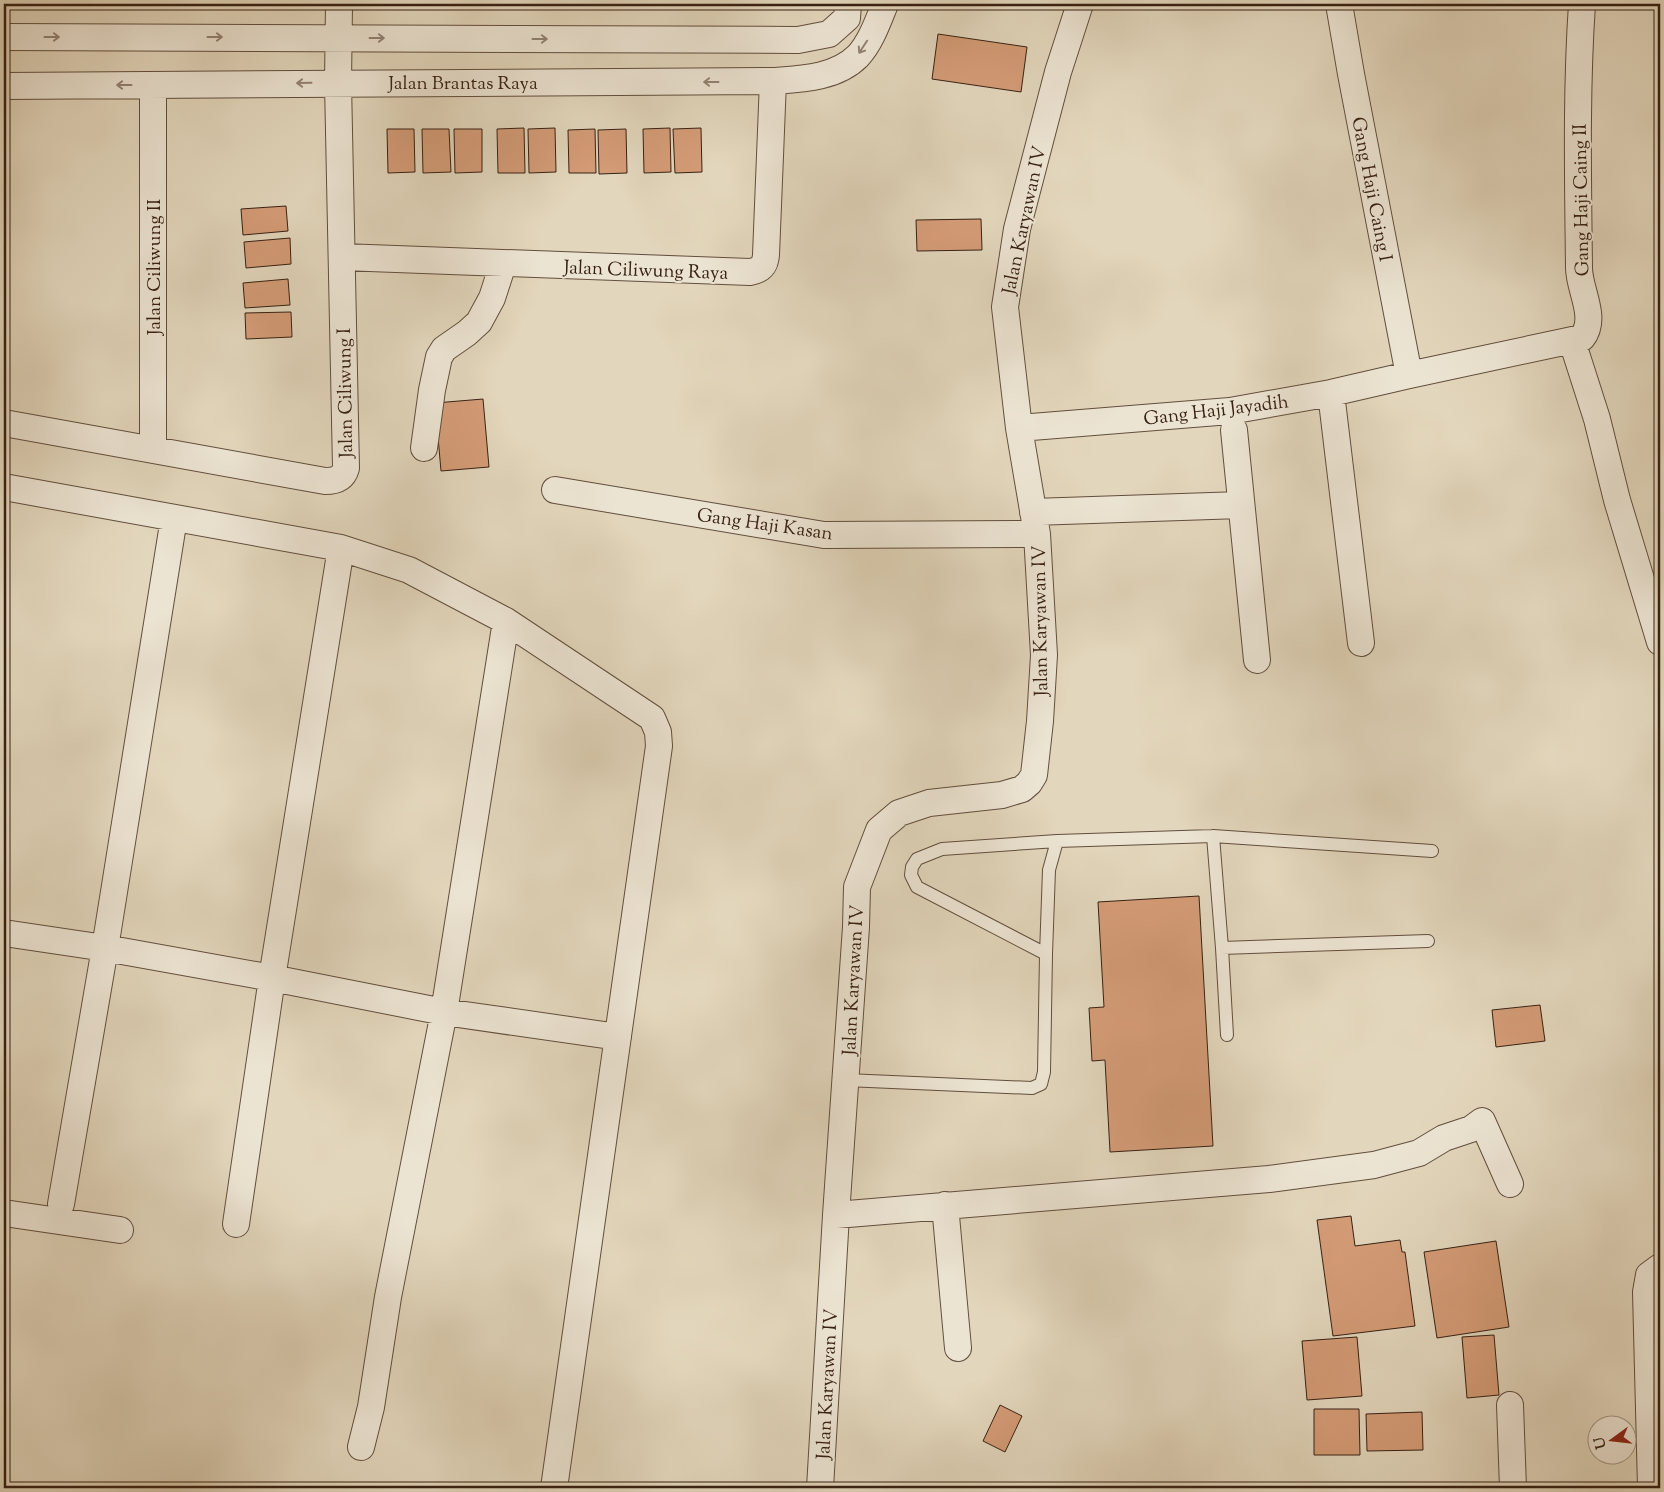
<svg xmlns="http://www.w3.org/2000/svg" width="1664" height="1492" font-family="'Sorts Mill Goudy',serif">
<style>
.building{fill:#d49c77;stroke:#372113}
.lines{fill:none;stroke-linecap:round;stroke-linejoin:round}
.service-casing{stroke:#624e3d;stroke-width:14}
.minor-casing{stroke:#624e3d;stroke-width:28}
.service{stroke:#ece4d3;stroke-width:12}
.minor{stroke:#ece4d3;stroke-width:26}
.oneway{stroke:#928273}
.labels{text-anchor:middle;stroke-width:4;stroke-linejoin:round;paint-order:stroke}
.street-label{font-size:19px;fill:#372113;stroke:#ece4d3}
</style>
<rect width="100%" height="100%" fill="#e2d6bc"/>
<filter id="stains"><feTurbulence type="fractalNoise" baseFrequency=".004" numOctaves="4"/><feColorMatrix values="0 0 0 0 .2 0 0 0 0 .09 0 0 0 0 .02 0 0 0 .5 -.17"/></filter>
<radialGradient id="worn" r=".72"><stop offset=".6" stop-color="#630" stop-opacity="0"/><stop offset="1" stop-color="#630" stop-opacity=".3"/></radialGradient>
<path class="building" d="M67,4H101V6L67,5Z
M236,4H270V6L236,5Z
M938,34L1027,47L1021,92L932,79Z
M524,128L525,173H498L497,129Z
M555,128L556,172L529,173L528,129Z
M670,128L671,172L644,173L643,129Z
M701,128L702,172L675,173L673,129Z
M387,129H414L415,172L388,173Z
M422,129H449L451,172L423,173Z
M454,129H482V172L455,173Z
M595,129L596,173H569L568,130Z
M626,129L627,173L599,174L598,130Z
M286,206L288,231L243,235L241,209Z
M981,219L982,250L917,251L916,220Z
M290,238L291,264L246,268L244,242Z
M288,279L290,305L245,308L243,283Z
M291,312L292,337L246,339L245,313Z
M483,399L489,467L441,471L435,403Z
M1199,896L1213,1146L1110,1152L1105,1060L1092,1061L1089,1008L1104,1007L1098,902Z
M1540,1005L1545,1041L1496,1047L1492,1010Z
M1351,1216L1355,1246L1400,1240L1402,1252H1405L1415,1326L1333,1336L1317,1220Z
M1496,1241L1509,1327L1437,1338L1424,1252Z
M1494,1335L1499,1395L1467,1398L1462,1337Z
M1357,1337L1362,1396L1307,1400L1302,1341Z
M1000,1405L1022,1416L1005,1452L983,1441Z
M1314,1409H1359L1360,1455H1314Z
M1422,1412L1423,1450L1367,1451L1366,1414Z"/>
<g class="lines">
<g class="service-casing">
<path id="service" d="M1213,836L1222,948L1227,1035
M1222,948L1428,941
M1046,954L917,887L911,875L912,867L917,859L942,849L1057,841
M846,1080L1032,1088L1041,1084L1044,1072L1046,954L1049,870L1057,841L1213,836L1432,851"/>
</g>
<g class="minor-casing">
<path id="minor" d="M1339,4L1351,74L1409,375
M4,37L798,40L829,34L847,18L848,4
M153,85V450
M4,86L773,81C802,79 836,78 858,56C871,42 878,21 885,4
M342,257L750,272C761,270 765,266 766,255L773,81
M1572,341L1597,419L1617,500L1660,642
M1331,393L1361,643
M4,423L325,481C335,481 343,479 346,468L338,83L339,4
M1019,428L1230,411L1331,393L1409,375L1582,338C1598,318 1579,290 1579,268C1578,180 1576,92 1582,4
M1234,430L1257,660
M424,448L432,390L439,357L444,349L467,333L479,322L492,298L503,264
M4,487L341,548L409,570L506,621L652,718L658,732L659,746L554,1488
M555,490L824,535L1037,534
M1033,512L1241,505
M4,933L105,948L272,978L444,1012L618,1037
M61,1204L105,948L174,518
M945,1205L958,1348
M4,1213L120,1230
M836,1215L1269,1179L1374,1165L1419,1153L1444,1138L1471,1129L1482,1121L1510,1184
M236,1224L272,978L341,548
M1510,1405L1513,1488
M361,1447L371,1407L388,1297L444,1012L506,621
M820,1488L836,1215L856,927L857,887L879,830L899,813L929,803L1002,795L1022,789L1029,783L1034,775L1040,721L1044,655L1037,534L1019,428L1005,307L1017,229L1058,72L1080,4
M1651,1488L1646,1292L1649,1275L1660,1267"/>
</g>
<use href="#service" class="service"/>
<use href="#minor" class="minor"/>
</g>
<defs><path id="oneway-shaft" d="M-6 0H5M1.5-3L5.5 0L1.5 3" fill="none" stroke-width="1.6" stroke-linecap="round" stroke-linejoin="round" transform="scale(1.25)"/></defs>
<g class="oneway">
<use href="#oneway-shaft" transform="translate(52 37)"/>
<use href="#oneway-shaft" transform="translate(215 37)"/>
<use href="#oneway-shaft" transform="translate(377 38)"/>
<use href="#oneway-shaft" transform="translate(540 39)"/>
<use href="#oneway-shaft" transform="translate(863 47) rotate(123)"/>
<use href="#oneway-shaft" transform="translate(711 82) rotate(180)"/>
<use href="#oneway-shaft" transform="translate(304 83) rotate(179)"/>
<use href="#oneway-shaft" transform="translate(124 85) rotate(180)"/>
</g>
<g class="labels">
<g class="street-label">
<text x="463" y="89">Jalan Brantas Raya</text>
<text transform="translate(1373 189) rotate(79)" y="7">Gang Haji Caing I</text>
<text transform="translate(1580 200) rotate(-91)" y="7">Gang Haji Caing II</text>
<text transform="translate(1023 220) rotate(-78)" y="7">Jalan Karyawan IV</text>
<text transform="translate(153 267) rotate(-90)" y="7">Jalan Ciliwung II</text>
<text transform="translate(646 269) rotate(2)" y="7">Jalan Ciliwung Raya</text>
<text transform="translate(344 393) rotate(-91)" y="7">Jalan Ciliwung I</text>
<text transform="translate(1216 409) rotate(-7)" y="7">Gang Haji Jayadih</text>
<text transform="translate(765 523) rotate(8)" y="7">Gang Haji Kasan</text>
<text transform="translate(1039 621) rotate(-91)" y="7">Jalan Karyawan IV</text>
<text transform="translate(852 980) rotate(-87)" y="7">Jalan Karyawan IV</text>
<text transform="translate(826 1384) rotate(-87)" y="7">Jalan Karyawan IV</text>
</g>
</g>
<rect width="1664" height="1492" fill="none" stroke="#e2d6bc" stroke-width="20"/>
<rect x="5" y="5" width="1654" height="1482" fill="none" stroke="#372113" stroke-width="2.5"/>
<rect x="10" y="10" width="1644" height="1472" fill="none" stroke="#372113"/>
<g transform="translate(1612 1440) rotate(255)"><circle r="24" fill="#ece4d3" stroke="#a49686"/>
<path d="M0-4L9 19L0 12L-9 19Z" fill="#8f2418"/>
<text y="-8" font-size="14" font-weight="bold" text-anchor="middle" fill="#372113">U</text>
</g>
<rect width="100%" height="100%" filter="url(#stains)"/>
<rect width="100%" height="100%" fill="url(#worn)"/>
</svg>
